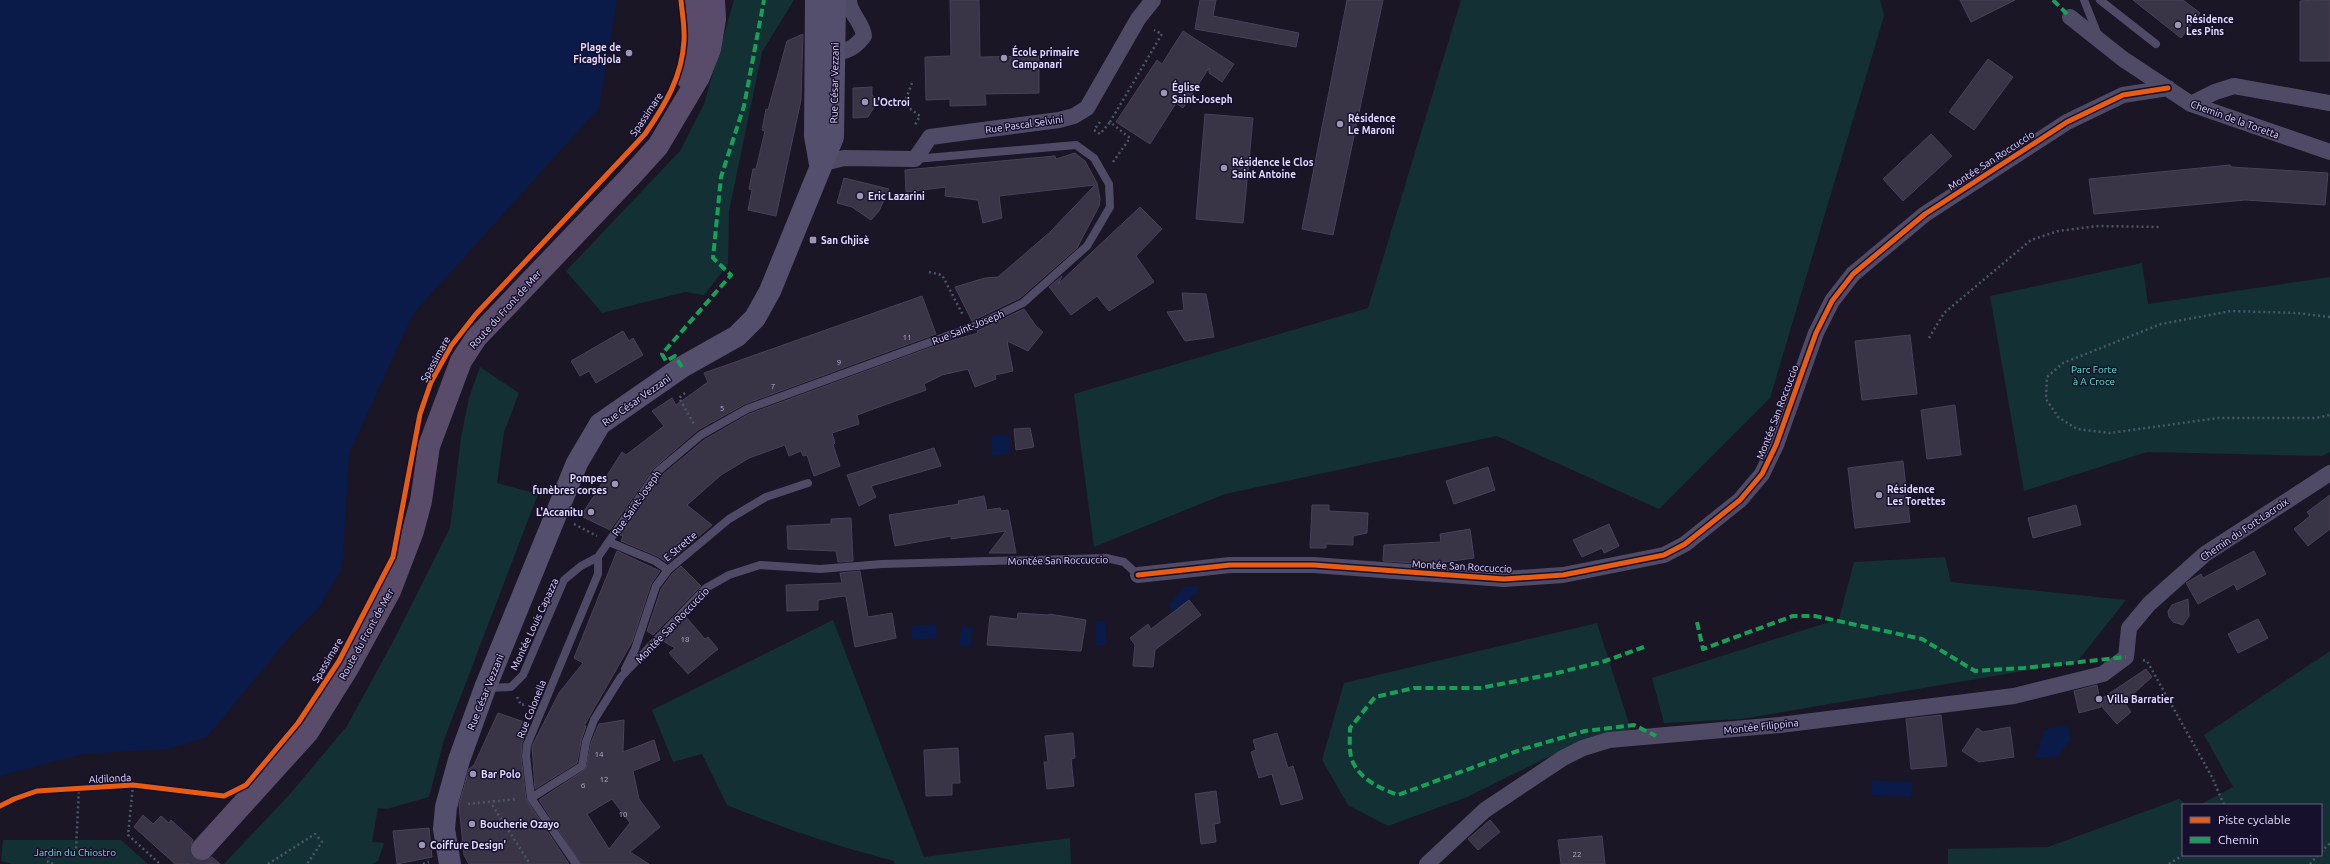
<svg xmlns="http://www.w3.org/2000/svg" width="2330" height="864" font-family="Ubuntu,sans-serif">
<style>
.green{fill:#133034}
.water{fill:#0a1b49}
.building{fill:#3a3447;stroke:#484158;fill-rule:evenodd}
.lines{fill:none;stroke-linecap:round;stroke-linejoin:round}
.primary-tunnel{stroke:#383447;stroke-width:22;stroke-dasharray:22 11;stroke-linecap:butt}
.path{stroke:#4a5767;stroke-width:2.5;stroke-dasharray:2 3;stroke-linecap:butt}
.lane{stroke:#4f4b67;stroke-width:8}
.street{stroke:#4f4b67;stroke-width:16}
.secondary{stroke:#534f6c;stroke-width:22}
.primary{stroke:#594c6b;stroke-width:22}
.quiet{stroke:#1a9f57;stroke-width:4;stroke-dasharray:8 4;stroke-linecap:butt}
.cycleway-casing{stroke:#17102c;stroke-width:8}
.cycleway{stroke:#e95d12;stroke-width:5}
.poi-dot{fill:#9c96b3;stroke:#17102c;stroke-width:1.5}
.labels{text-anchor:middle;stroke-width:3;stroke-linejoin:round;paint-order:stroke}
.number-label{font-size:8px;fill:#b8b1d1}
.poi-label{font-size:10px;font-weight:bold;fill:#e2dbff;stroke:#17102c;text-anchor:start}
.street-label{font-size:10px;fill:#e2dbff;stroke:#17102c}
.park-label{font-size:10px;fill:#5fe7d2;stroke:#17102c}
</style>
<rect width="100%" height="100%" fill="#1a1626"/>
<path class="green" d="M734,0H794L762,52L729,211L728,264L704,295L685,292L602,313L566,271L680,151L704,104Z
M1461,0H1880L1884,16L1770,398L1659,509L1497,436L1225,494L1094,547L1074,394L1368,308Z
M2142,263L2148,304L2330,277V452L2322,456L2147,452L2024,491L1990,296Z
M480,367L519,393L504,432L497,483L538,494L444,740L429,797L387,809L378,808L372,842L384,843L378,861L372,864H224L290,794L347,726L396,636L450,528L461,437L469,398Z
M1945,557L1951,582L2126,600L2077,662L1741,719L1664,723L1652,678L1839,619L1854,562Z
M833,620L924,857L1070,838L1071,864H894V861C837,846 782,828 727,805L702,754L673,762L652,710Z
M1597,623L1631,730L1565,749L1467,797L1388,826L1348,805L1322,760L1344,683Z
M2330,651V864H1948V849L2048,847L2179,799L2187,805H2183V855H2321V805H2199L2233,787L2204,735Z
M3,840H121L148,864H12L1,861Z"/>
<path class="water" d="M0,0H617L599,108L413,314L349,454L342,568L318,609L292,634L207,737L168,749L83,754L0,776Z
M991,436H1010V454L992,455Z
M1197,586V593L1173,612L1168,605L1185,587Z
M1096,621H1105L1106,645H1096Z
M936,624L937,638L912,640L911,626Z
M962,626L973,628L970,647L959,645Z
M2068,726L2071,740L2060,752L2061,756L2035,758L2045,729Z
M1872,780L1912,782L1911,797L1871,795Z"/>
<path class="building" d="M950,0H979L980,57L1039,56V93L985,94L986,105L950,106V99L926,100L925,57L951,56Z
M1200,0H1216L1213,16L1299,33L1296,47L1195,29Z
M1347,0H1383L1333,235L1302,229Z
M1960,0H2015L1971,22Z
M2133,0H2183L2200,13L2181,38Z
M2314,0H2330V61H2300V1Z
M1183,31L1234,64L1222,82L1209,73V68L1183,108L1176,103L1150,144L1116,122L1157,60L1162,64Z
M803,34L801,100L776,216L748,210L752,190L749,189L753,169H756L765,131L762,130L766,109L768,110L787,41Z
M1988,59L2013,77L1974,130L1949,112Z
M872,87V95L878,101L868,117L853,118V88Z
M1205,114L1253,118L1243,223L1196,219Z
M1931,134L1952,156L1903,201L1883,179Z
M1075,153L1085,161L1097,183L1100,199L1099,206L1077,248L1020,298L972,321L955,287L985,278L998,277L1050,232L1095,185L999,196L1002,218L983,223L978,200L945,196L946,187L906,192L905,170L1044,157L1055,156L1056,159Z
M2230,165L2231,167L2328,173L2325,205L2245,200L2094,214L2089,179Z
M844,178L889,189L879,211L871,220L852,207L837,203Z
M1140,207L1162,229L1136,256L1154,282L1109,311L1097,296L1071,315L1049,287L1062,276L1058,284Z
M1182,293L1206,294L1214,337L1185,341L1167,312L1184,310Z
M922,296L936,334L745,404L698,430L653,469L610,530L581,516L622,452L626,455L664,426L652,411L672,398L676,405L708,382L704,373Z
M1024,309L1036,326L1043,332L1028,351L1007,341L1013,371L995,375L996,379L975,387L968,369L942,375L924,384L926,390L857,415L859,424L832,433L835,443L833,445L840,466L814,476L807,455L803,456L801,451L789,456L785,445L749,458L721,475L687,505L712,525L668,563L657,556L621,541L623,536L620,535L661,476L704,440L749,414L940,344L978,333L977,331Z
M623,331L629,341L633,338L643,355L596,383L589,371L580,376L571,361Z
M1910,335L1917,394L1862,400L1855,341Z
M1955,405L1961,455L1927,459L1921,410Z
M1030,428L1034,447L1016,450L1014,429Z
M934,448L941,466L871,486L876,497L859,506L847,475Z
M1903,461L1910,522L1855,528L1848,468Z
M1488,467L1495,490L1454,504L1446,481Z
M2330,495V529L2308,546L2294,529L2310,516L2307,512Z
M984,496L987,510L1000,508L1001,511L1008,510L1016,553H989L1006,531L951,539V536L895,546L889,515L959,504L958,501Z
M1312,505H1329V511L1368,513L1367,533L1353,536V545L1326,544V548H1310Z
M2076,505L2081,525L2033,538L2028,518Z
M851,518L853,561L838,562L836,551L788,549L787,526L831,524V519Z
M1609,524L1619,546L1604,553L1602,548L1582,557L1573,540Z
M1470,529L1474,558L1431,564L1383,561L1384,545L1441,542L1440,534Z
M617,551L660,571L651,584L632,642L584,726H586L581,741L577,763L535,789L532,746L559,693L583,663L574,658Z
M2254,551L2266,574L2237,590L2234,584L2198,604L2186,583L2201,574L2203,578Z
M681,566L701,586L653,635L647,631L661,589L672,574Z
M860,571L868,617L892,613L896,638L855,647L846,597L844,596L818,600V610L787,611L786,585L842,583L840,573Z
M2188,599L2189,616L2183,625L2173,622L2169,617L2168,611L2172,605Z
M1189,600L1201,615L1155,650L1153,667L1133,666L1135,645L1130,638L1148,624L1151,629Z
M1018,613L1048,615L1049,614L1086,620L1081,651L987,645L990,616L1017,619Z
M686,617L705,639L708,637L718,649L688,674L669,653L675,648L663,641Z
M2258,619L2268,638L2238,653L2228,634Z
M2146,669L2152,677L2124,702L2131,712L2117,724L2102,707L2101,699Z
M2097,685L2101,707L2079,713L2074,691Z
M498,713L530,724L522,743L521,756L526,799L569,864H469L464,855L459,805L469,769L474,765Z
M1941,715L1947,766L1911,769L1906,719Z
M624,720L623,752L654,740L660,760L633,771L639,799L660,827L630,852L649,864H581L539,800L586,769L591,743L599,724ZM612,799L630,823L609,849L587,814Z
M2010,727L2014,757L1979,762L1962,751L1977,728L1983,732Z
M1073,733L1075,758L1071,759L1074,786L1047,789L1044,762H1048L1045,736Z
M1277,733L1288,768L1293,766L1303,799L1281,805L1272,774L1259,778L1251,752L1256,750L1253,740Z
M958,748L960,783H952V795L926,796L924,750Z
M1216,791L1220,823L1214,824L1216,842L1201,844L1195,794Z
M143,815L153,824L161,816L169,823L171,820L193,840L190,847V853L194,858L205,861L212,857L220,864H175L134,827Z
M1490,820L1500,832L1478,850L1468,839Z
M429,828L432,857L397,864L393,831Z
M1602,836L1605,864H1561L1558,840Z"/>
<g class="lines">
<path class="primary-tunnel" d="M191,864L202,849"/>
<path class="path" d="M912,83L904,104L920,116L915,125
M1100,122L1094,130L1100,134L1110,122
M1113,162L1130,138L1110,122L1162,34L1154,30
M929,272L942,275L963,315
M2330,317L2296,313L2231,311L2161,324L2063,363L2047,377L2046,399L2058,417L2077,429L2110,433L2218,418H2316L2330,415
M1929,338L1944,313L2031,240L2058,231L2098,226L2161,227
M685,393L679,398L694,424
M574,524L597,536
M2143,660L2147,661L2212,777L2224,805
M517,697L521,705L527,704
M133,785L128,835L160,864
M494,800L493,806L530,864
M468,804L517,799
M0,806L14,799L37,791L133,785L223,796
M2321,852L2330,843
M53,864L48,862L49,857L76,850L79,788
M268,864L315,834L322,842L307,864
M423,864L429,862
M2169,864L2183,855
M2310,864L2318,855"/>
<path class="lane" d="M2084,0L2098,35
M2100,0L2156,44
M609,542L655,561L668,570
M625,669L635,649L656,586L668,570L729,519L766,497L808,483
M486,688L511,687L523,675L564,580L581,566L598,557L657,472L701,435L747,409L977,325L1023,303L1087,246L1110,207L1109,184L1094,158L1076,145L915,159
M531,798L582,766L586,742L594,720L621,677L706,588L729,575L760,565L820,569L882,564L1106,558L1124,562L1138,575
M576,864L531,798L526,756L527,745L598,574V557"/>
<path class="street" d="M2070,17L2123,59L2191,104L2330,152
M823,52C842,53 852,52 864,36C863,23 849,13 849,0
M2191,104L2215,92L2234,86L2330,103
M820,164L844,158L915,159L930,137L1059,120L1074,116L1087,108L1138,19L1153,0
M1138,575L1230,565H1314L1504,579L1563,575L1664,555L1685,544L1740,500L1762,474L1776,445L1816,333L1832,301L1853,274L1925,214L2067,122L2123,95L2168,88
M1427,864L1485,810L1563,758L1583,748L1609,740L1780,725L2014,696L2103,674L2126,657L2129,628L2149,604L2205,554L2330,473"/>
<path class="secondary" d="M816,0L815,136L820,164
M450,864L444,829L446,807L459,760L485,688L577,463L600,424L682,367L737,336L755,318L770,291L833,137L835,0"/>
<path class="primary" d="M687,78L696,20L694,0
M202,849L308,732L348,668L390,591L413,531L421,501L429,446L461,361L476,338L629,178L658,146L699,77L710,49L715,19L714,0"/>
<path class="quiet" d="M2053,0L2070,17
M682,367L675,356L666,361L662,354L731,275L713,258L721,177L744,106L764,0
M1697,622L1703,649L1793,616H1815L1922,639L1975,671L2024,668L2126,657
M1644,647L1605,661L1553,674L1480,688H1414L1375,697L1350,728C1350,737 1349,748 1351,757C1357,778 1379,788 1398,795L1523,749L1585,731L1634,725L1656,736"/>
<g class="cycleway-casing">
<path id="cycleway" d="M1138,575L1230,565H1314L1504,579L1563,575L1664,555L1685,544L1740,500L1762,474L1776,445L1816,333L1832,301L1853,274L1925,214L2067,122L2123,95L2168,88
M0,806L14,799L37,791L133,785L224,796L246,785L298,723L339,661L393,557L420,414L431,382L451,346L476,314L645,134C665,105 682,77 684,41C685,27 682,13 681,0"/>
</g>
<use href="#cycleway" class="cycleway"/>
</g>
<g class="poi-dot">
<circle cx="2178" cy="25" r="4"/>
<circle cx="629" cy="53" r="4"/>
<circle cx="1004" cy="58" r="4"/>
<circle cx="1164" cy="93" r="4"/>
<circle cx="865" cy="102" r="4"/>
<circle cx="1340" cy="124" r="4"/>
<circle cx="1224" cy="168" r="4"/>
<circle cx="860" cy="196" r="4"/>
<rect x="809" y="236" width="8" height="8" rx="2"/>
<circle cx="615" cy="484" r="4"/>
<circle cx="1879" cy="495" r="4"/>
<circle cx="591" cy="512" r="4"/>
<circle cx="2099" cy="699" r="4"/>
<circle cx="473" cy="774" r="4"/>
<circle cx="472" cy="824" r="4"/>
<circle cx="422" cy="845" r="4"/>
</g>
<g class="labels">
<g class="number-label">
<text x="907" y="340">11</text>
<text x="839" y="365">9</text>
<text x="773" y="389">7</text>
<text x="722" y="411">5</text>
<text x="685" y="642">18</text>
<text x="599" y="757">14</text>
<text x="604" y="782">12</text>
<text x="583" y="788">6</text>
<text x="623" y="817">10</text>
<text x="1577" y="857">22</text>
</g>
<g class="poi-label">
<text x="2186" y="23">Résidence<tspan x="2186" dy="12">Les Pins</tspan></text>
<text x="621" y="51" text-anchor="end">Plage de<tspan x="621" dy="12">Ficaghjola</tspan></text>
<text x="1012" y="56">École primaire<tspan x="1012" dy="12">Campanari</tspan></text>
<text x="1172" y="91">Église<tspan x="1172" dy="12">Saint-Joseph</tspan></text>
<text x="873" y="106">L'Octroi</text>
<text x="1348" y="122">Résidence<tspan x="1348" dy="12">Le Maroni</tspan></text>
<text x="1232" y="166">Résidence le Clos<tspan x="1232" dy="12">Saint Antoine</tspan></text>
<text x="868" y="200">Eric Lazarini</text>
<text x="821" y="244">San Ghjisè</text>
<text x="607" y="482" text-anchor="end">Pompes<tspan x="607" dy="12">funèbres corses</tspan></text>
<text x="1887" y="493">Résidence<tspan x="1887" dy="12">Les Torettes</tspan></text>
<text x="583" y="516" text-anchor="end">L'Accanitu</text>
<text x="2107" y="703">Villa Barratier</text>
<text x="481" y="778">Bar Polo</text>
<text x="480" y="828">Boucherie Ozayo</text>
<text x="430" y="849">Coiffure Design'</text>
</g>
<g class="street-label">
<text transform="translate(834 83) rotate(-89)" y="4">Rue César Vezzani</text>
<text transform="translate(646 114) rotate(-56)" y="4">Spassimare</text>
<text transform="translate(2235 119) rotate(20)" y="4">Chemin de la Toretta</text>
<text transform="translate(1024 124) rotate(-8)" y="4">Rue Pascal Selvini</text>
<text transform="translate(1991 160) rotate(-33)" y="4">Montée San Roccuccio</text>
<text transform="translate(505 309) rotate(-48)" y="4">Route du Front de Mer</text>
<text transform="translate(968 327) rotate(-22)" y="4">Rue Saint-Joseph</text>
<text transform="translate(435 359) rotate(-61)" y="4">Spassimare</text>
<text transform="translate(636 400) rotate(-35)" y="4">Rue César Vezzani</text>
<text transform="translate(1777 412) rotate(-69)" y="4">Montée San Roccuccio</text>
<text transform="translate(636 503) rotate(-55)" y="4">Rue Saint-Joseph</text>
<text transform="translate(2244 529) rotate(-34)" y="4">Chemin du Fort-Lacroix</text>
<text transform="translate(680 546) rotate(-40)" y="4">E Strette</text>
<text transform="translate(1058 560) rotate(-1)" y="4">Montée San Roccuccio</text>
<text transform="translate(1462 566) rotate(3)" y="4">Montée San Roccuccio</text>
<text transform="translate(534 624) rotate(-65)" y="4">Montée Louis Capazza</text>
<text transform="translate(672 625) rotate(-46)" y="4">Montée San Roccuccio</text>
<text transform="translate(366 634) rotate(-61)" y="4">Route du Front de Mer</text>
<text transform="translate(327 660) rotate(-59)" y="4">Spassimare</text>
<text transform="translate(485 692) rotate(-68)" y="4">Rue César Vezzani</text>
<text transform="translate(531 709) rotate(-68)" y="4">Rue Colonella</text>
<text transform="translate(1761 726) rotate(-6)" y="4">Montée Filippina</text>
<text transform="translate(110 778) rotate(-3)" y="4">Aldilonda</text>
</g>
<g class="park-label">
<text x="2094" y="373">Parc Forte<tspan x="2094" dy="12">à A Croce</tspan></text>
<text x="75" y="856">Jardin du Chiostro</text>
</g>
</g>
<rect x="2182" y="804" width="140" height="52" fill="#17102c" stroke="#686180"/>
<rect x="2190" y="817" width="20" height="6" fill="#e95d12" stroke="#686180"/>
<text x="2218" y="824" font-size="12" fill="#e2dbff">Piste cyclable</text>
<rect x="2190" y="837" width="20" height="6" fill="#1a9f57" stroke="#686180"/>
<text x="2218" y="844" font-size="12" fill="#e2dbff">Chemin</text>
</svg>
